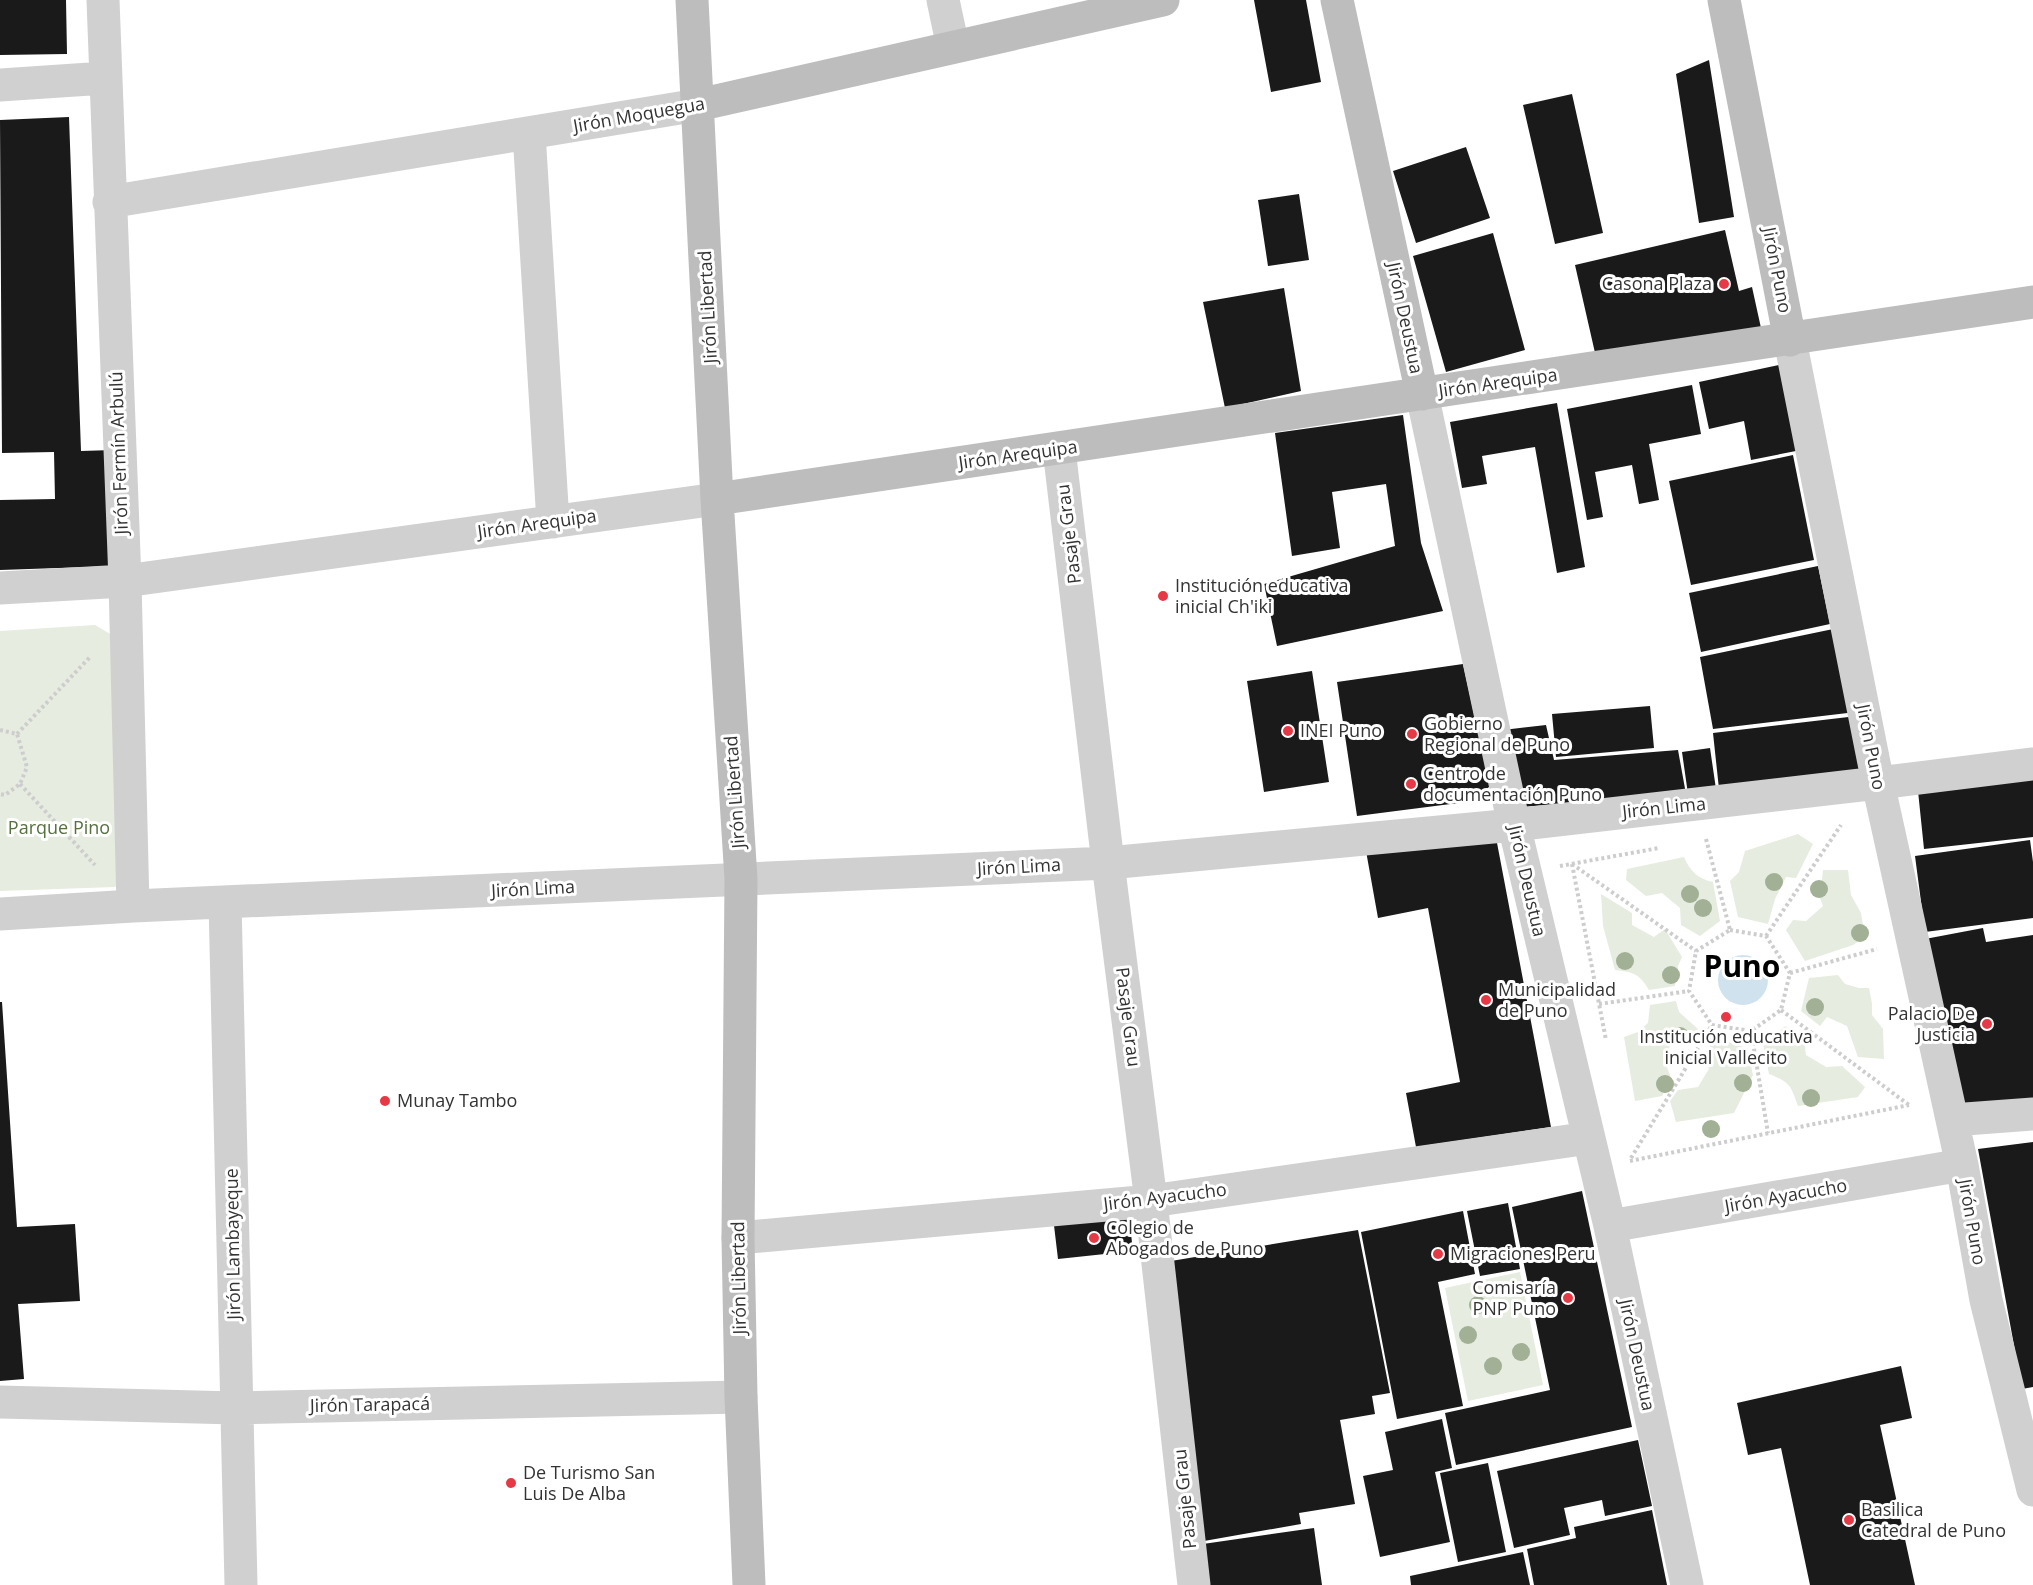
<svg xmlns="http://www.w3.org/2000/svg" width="2033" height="1585" font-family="'Open Sans',sans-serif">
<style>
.green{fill:#e6ecdf}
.water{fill:#cfe2ee}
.building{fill:#1a1a1a}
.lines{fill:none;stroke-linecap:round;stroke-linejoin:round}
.path{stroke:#cdcdcd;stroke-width:4;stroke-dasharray:3 3;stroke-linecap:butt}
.street{stroke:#d0d0d0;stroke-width:33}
.secondary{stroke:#bdbdbd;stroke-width:33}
.tree{fill:#a2b095}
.poi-dot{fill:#e63946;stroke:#fff;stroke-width:2}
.labels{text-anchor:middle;stroke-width:6;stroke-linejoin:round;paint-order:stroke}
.street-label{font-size:18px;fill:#333;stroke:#fff}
.poi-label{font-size:18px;fill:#333;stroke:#fff;text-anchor:start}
.park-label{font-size:18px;fill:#56703f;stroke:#fff}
.town-label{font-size:30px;font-weight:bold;fill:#000;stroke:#fff}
</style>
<rect width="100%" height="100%" fill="#fff"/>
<path class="green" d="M95,625L112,635L121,879L115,887L0,891V631Z
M1798,834L1813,844L1796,878L1786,877L1775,899L1768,924L1738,917L1730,881L1739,872L1745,851Z
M1684,857C1690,871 1698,879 1713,882L1720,921L1700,936L1681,925L1680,908L1662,893L1646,896L1626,880L1627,869Z
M1823,870H1848L1851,895L1861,913L1865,937L1853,945L1805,961L1786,930L1793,920L1806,921L1823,906L1820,898Z
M1601,894L1632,913V925L1654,937L1665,929L1682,957L1678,966L1675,986L1649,990C1640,974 1633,972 1615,970L1603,926Z
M1838,975L1845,984L1859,988H1869L1872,1004V1015L1883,1029L1884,1059L1858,1057L1847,1026L1827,1017L1820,1026L1801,1011L1809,978Z
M1676,1001L1679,1012L1698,1029L1688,1041L1670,1045L1665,1062L1671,1078L1662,1096L1635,1101L1624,1037L1638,1032L1648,1023L1650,1005Z
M1785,1026L1804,1039L1806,1055L1826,1067L1842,1066L1865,1087L1858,1097L1798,1106C1791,1086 1790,1082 1769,1074L1763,1043L1773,1038Z
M1717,1037L1736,1045L1747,1048L1753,1075L1734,1113L1676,1122L1670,1101L1678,1090L1698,1087L1709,1069L1704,1054Z
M1520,1272L1543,1385L1468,1401L1445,1288Z"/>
<path class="water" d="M1718 980a25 25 0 1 1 50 0a25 25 0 1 1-50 0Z"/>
<path class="building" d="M0,0H66L67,54L0,55Z
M1254,0H1306L1321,82L1271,92Z
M1709,60L1734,217L1699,223L1676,74Z
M1572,94L1603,233L1555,244L1523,105Z
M69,117L81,451L113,450L117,566L0,570V500L55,499L54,452L2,453L0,120Z
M1466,147L1490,218L1416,243L1393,171Z
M1299,194L1309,260L1268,266L1258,200Z
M1725,230L1739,291L1752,287L1761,328L1598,366L1575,265Z
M1493,233L1525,350L1446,372L1413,256Z
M1284,288L1301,391L1225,408L1203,302Z
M1783,364L1801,450L1751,460L1744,421L1709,429L1699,382Z
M1692,385L1701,434L1649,444L1659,500L1639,504L1632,465L1595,472L1603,517L1587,520L1567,409Z
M1557,403L1585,567L1557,573L1535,447L1482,456L1487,484L1462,488L1450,422Z
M1403,415L1421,543L1443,611L1277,646L1264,584L1395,546L1386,484L1332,492L1340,548L1292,556L1275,433Z
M1793,455L1814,560L1691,585L1669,481Z
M1818,566L1830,624L1701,652L1689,593Z
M1838,628L1856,712L1713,729L1700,657Z
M1463,664L1490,786L1474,801L1357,816L1337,682Z
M1312,671L1329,782L1264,792L1247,681Z
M1650,706L1654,748L1556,757L1552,714Z
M1857,716L1864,771L1719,789L1713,733Z
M1546,725L1554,760L1678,750L1686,794L1520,807L1503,730Z
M1710,748L1716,789L1688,794L1682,752Z
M2033,778V837L1924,849L1918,791Z
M1494,827L1551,1127L1416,1147L1406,1093L1460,1082L1428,908L1378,918L1366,851Z
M2030,840L2033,862V918L1925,932L1915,856Z
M1983,928L1986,942L2033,935V1105L1958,1112L1925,939Z
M0,1002H2L17,1227L75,1224L80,1301L18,1304L24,1379L0,1381Z
M2033,1142V1387L2022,1389L1978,1149Z
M1582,1191L1632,1427L1456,1465L1445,1413L1550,1390L1512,1207Z
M1508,1203L1520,1269L1480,1276L1467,1211Z
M1128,1208L1133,1251L1058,1259L1053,1217Z
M1463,1211L1475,1274L1438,1282L1463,1406L1397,1419L1361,1232Z
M1358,1230L1390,1393L1372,1396L1375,1414L1340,1420L1355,1504L1299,1513L1301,1524L1204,1541L1171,1261Z
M1901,1366L1912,1418L1880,1425L1915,1585H1810L1781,1448L1748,1455L1737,1403Z
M1442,1419L1452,1468L1435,1472L1450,1542L1380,1557L1363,1476L1393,1470L1385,1432Z
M1638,1440L1652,1506L1605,1516L1602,1500L1564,1508L1570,1535L1514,1548L1497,1471Z
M1488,1463L1506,1552L1458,1562L1440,1473Z
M1652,1510L1667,1585H1534L1527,1549L1576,1538L1574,1527Z
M1314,1528L1322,1585H1209L1203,1544Z
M1523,1552L1530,1585H1411L1410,1576Z"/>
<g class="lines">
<path class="path" d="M0,730L17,734L27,767L20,784L5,795L0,794
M17,734L91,656
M20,784L95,865
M1706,839L1730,930
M1572,864L1606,1040
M1572,864L1696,951
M1560,866L1659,848
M1730,930L1766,936L1790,973L1781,1010L1751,1031L1712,1025L1689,991L1696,951Z
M1766,936L1841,825
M1790,973L1877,949
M1599,1004L1689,991
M1781,1010L1909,1105
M1751,1031L1768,1133
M1631,1158L1712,1025
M1630,1161L1909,1105"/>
<path class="street" d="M103,0L125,581L133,906
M943,0L953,47
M0,85L105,78
M529,133L553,522
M109,202L698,105
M1790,340L1878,783L1962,1165L1986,1300L2033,1490
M1422,394L1514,825L1610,1226L1687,1585
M1059,449L1108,863L1151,1201L1194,1585
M0,588L125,581L717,499
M225,902L241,1585
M0,914L133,906L1108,863L1514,825L1878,783L2033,764
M1952,1120L2033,1114
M1610,1226L1962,1165
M738,1238L1151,1201L1589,1138
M0,1402L236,1408L741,1397"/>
<path class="secondary" d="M692,0L717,499L741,879L738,1238L741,1397L749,1585
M1337,0L1422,394
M1724,0L1790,340
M698,105L1163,0
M717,499L2033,302"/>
</g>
<g class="tree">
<circle cx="1774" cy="882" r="9"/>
<circle cx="1819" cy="889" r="9"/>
<circle cx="1690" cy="894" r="9"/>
<circle cx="1703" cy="908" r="9"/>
<circle cx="1860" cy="933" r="9"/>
<circle cx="1625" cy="961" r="9"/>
<circle cx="1671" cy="975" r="9"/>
<circle cx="1815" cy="1007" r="9"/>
<circle cx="1680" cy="1036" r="9"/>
<circle cx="1743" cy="1083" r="9"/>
<circle cx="1665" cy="1084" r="9"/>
<circle cx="1811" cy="1098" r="9"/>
<circle cx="1711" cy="1129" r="9"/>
<circle cx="1478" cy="1305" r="9"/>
<circle cx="1468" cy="1335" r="9"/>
<circle cx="1521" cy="1352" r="9"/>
<circle cx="1493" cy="1366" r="9"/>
</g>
<g class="poi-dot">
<circle cx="1724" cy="284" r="6"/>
<circle cx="1163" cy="596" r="6"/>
<circle cx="1288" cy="731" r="6"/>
<circle cx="1412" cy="734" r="6"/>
<circle cx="1411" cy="784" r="6"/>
<circle cx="1486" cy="1000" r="6"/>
<circle cx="1726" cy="1017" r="6"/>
<circle cx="1987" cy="1024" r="6"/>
<circle cx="385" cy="1101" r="6"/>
<circle cx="1094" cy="1238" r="6"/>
<circle cx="1438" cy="1254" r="6"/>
<circle cx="1568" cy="1298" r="6"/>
<circle cx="511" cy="1483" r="6"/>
<circle cx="1849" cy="1520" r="6"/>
</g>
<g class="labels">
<g class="street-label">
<text transform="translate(639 115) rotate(-10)" y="6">Jirón Moquegua</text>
<text transform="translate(1777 270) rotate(79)" y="6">Jirón Puno</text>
<text transform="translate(708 307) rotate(-93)" y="6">Jirón Libertad</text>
<text transform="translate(1405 318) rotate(78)" y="6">Jirón Deustua</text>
<text transform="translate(1498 383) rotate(-8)" y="6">Jirón Arequipa</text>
<text transform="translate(119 453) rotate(-92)" y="6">Jirón Fermín Arbulú</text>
<text transform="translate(1018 455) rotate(-8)" y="6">Jirón Arequipa</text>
<text transform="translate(537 524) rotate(-8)" y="6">Jirón Arequipa</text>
<text transform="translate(1069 534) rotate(-97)" y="6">Pasaje Grau</text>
<text transform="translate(1871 747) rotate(79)" y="6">Jirón Puno</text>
<text transform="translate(735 792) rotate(-94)" y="6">Jirón Libertad</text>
<text transform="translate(1664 808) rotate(-6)" y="6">Jirón Lima</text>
<text transform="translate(1019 867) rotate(-3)" y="6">Jirón Lima</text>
<text transform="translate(1527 881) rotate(77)" y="6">Jirón Deustua</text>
<text transform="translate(533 889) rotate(-3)" y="6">Jirón Lima</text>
<text transform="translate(1128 1017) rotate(83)" y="6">Pasaje Grau</text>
<text transform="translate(1786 1196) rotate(-10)" y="6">Jirón Ayacucho</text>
<text transform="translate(1165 1197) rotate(-7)" y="6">Jirón Ayacucho</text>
<text transform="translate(1972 1222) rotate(80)" y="6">Jirón Puno</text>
<text transform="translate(233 1244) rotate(-91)" y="6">Jirón Lambayeque</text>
<text transform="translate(739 1278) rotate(-91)" y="6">Jirón Libertad</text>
<text transform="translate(1637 1355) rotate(78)" y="6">Jirón Deustua</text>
<text transform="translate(370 1405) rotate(-1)" y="6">Jirón Tarapacá</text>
<text transform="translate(1185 1499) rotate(-96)" y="6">Pasaje Grau</text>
</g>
<g class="poi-label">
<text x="1712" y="290" text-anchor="end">Casona Plaza</text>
<text x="1175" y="592">Institución educativa<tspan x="1175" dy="21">inicial Ch'iki</tspan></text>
<text x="1424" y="730">Gobierno<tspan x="1424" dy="21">Regional de Puno</tspan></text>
<text x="1300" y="737">INEI Puno</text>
<text x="1423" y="780">Centro de<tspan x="1423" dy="21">documentación Puno</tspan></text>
<text x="1498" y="996">Municipalidad<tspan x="1498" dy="21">de Puno</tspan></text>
<text x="1975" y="1020" text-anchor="end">Palacio De<tspan x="1975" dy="21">Justicia</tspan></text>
<text x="1726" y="1043" text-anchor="middle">Institución educativa<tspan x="1726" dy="21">inicial Vallecito</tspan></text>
<text x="397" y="1107">Munay Tambo</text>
<text x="1106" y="1234">Colegio de<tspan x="1106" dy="21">Abogados de Puno</tspan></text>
<text x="1450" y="1260">Migraciones Peru</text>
<text x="1556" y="1294" text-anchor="end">Comisaría<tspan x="1556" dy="21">PNP Puno</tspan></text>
<text x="523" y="1479">De Turismo San<tspan x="523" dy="21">Luis De Alba</tspan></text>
<text x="1861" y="1516">Basilica<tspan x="1861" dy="21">Catedral de Puno</tspan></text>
</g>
<g class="park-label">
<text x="59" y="834">Parque Pino</text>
</g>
<g class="town-label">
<text x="1742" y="977">Puno</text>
</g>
</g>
</svg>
